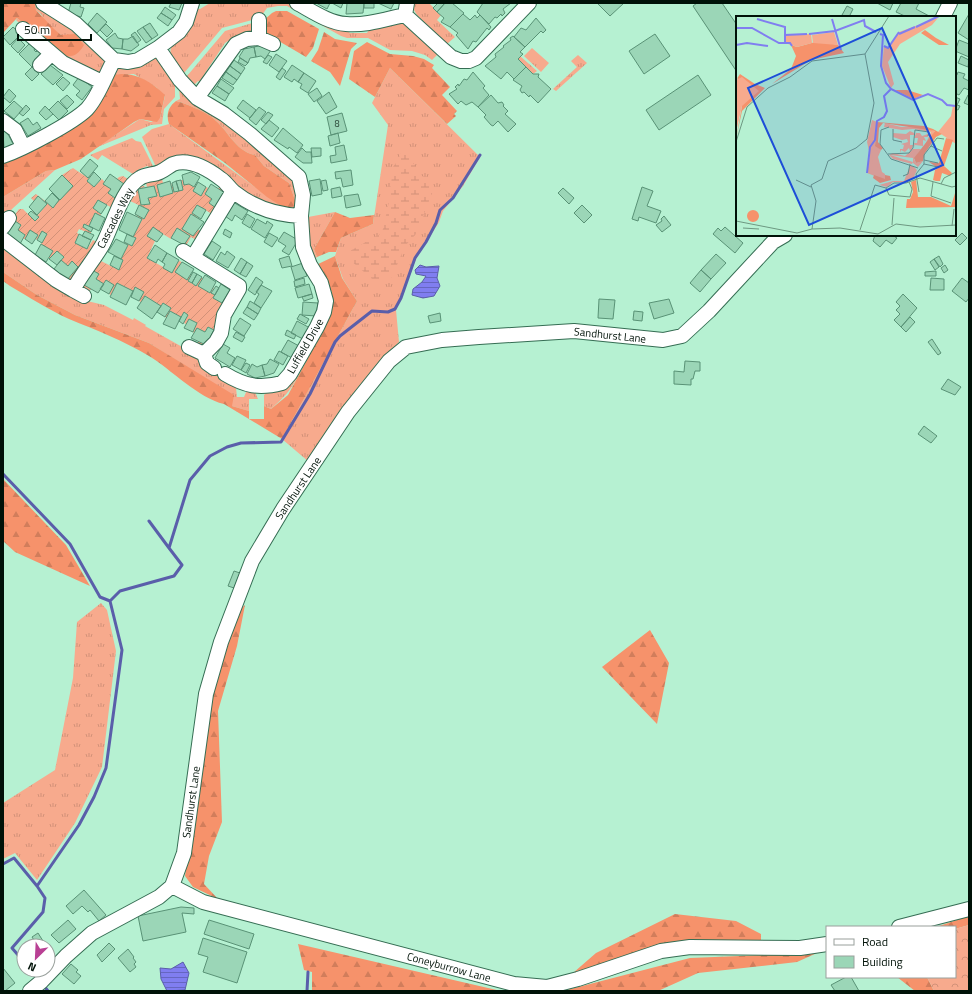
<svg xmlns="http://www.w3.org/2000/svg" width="972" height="994" font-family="'Titillium Web',sans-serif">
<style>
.grass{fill:url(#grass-tufts)}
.forest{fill:url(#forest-firs)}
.wetland{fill:url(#wetland-marsh)}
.park{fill:url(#park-crowns)}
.garden{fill:url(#garden-furrows)}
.water{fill:url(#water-rules);stroke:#5a5eaa}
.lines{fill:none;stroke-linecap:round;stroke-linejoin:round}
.stream{stroke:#5a5eaa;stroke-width:3}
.building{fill:#9bd6b7;stroke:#599276}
.minor-casing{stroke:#356d53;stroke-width:16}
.minor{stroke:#fff;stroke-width:14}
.labels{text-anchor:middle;stroke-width:3.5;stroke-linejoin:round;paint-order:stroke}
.number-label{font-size:9px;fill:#274334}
.street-label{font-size:11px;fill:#001208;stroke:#fff}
.inset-river{fill:none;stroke:#807ef0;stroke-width:2}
.inset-road{fill:none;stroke:#6d9881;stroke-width:1}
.view{fill:#1d4ed8;fill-opacity:0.15;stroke:#1d4ed8;stroke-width:2}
.inset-edge{fill:none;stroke:#001208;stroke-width:2}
</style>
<defs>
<pattern id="grass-tufts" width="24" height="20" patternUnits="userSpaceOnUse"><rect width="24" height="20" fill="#f7aa8d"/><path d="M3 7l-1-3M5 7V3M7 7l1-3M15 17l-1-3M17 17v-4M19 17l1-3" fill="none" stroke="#d29178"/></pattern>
<pattern id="forest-firs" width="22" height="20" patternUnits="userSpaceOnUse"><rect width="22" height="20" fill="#f6926b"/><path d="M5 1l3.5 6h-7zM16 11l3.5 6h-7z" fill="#d17d5b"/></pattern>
<pattern id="wetland-marsh" width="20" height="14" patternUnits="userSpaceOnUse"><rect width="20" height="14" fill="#f7aa8d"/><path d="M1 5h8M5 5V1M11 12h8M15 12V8" fill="none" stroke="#d29178"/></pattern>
<pattern id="park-crowns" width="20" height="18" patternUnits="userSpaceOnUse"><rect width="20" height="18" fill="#f7aa8d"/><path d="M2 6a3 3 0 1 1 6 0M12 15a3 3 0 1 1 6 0" fill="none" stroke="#d29178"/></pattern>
<pattern id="garden-furrows" width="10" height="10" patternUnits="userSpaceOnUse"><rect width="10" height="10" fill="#f7aa8d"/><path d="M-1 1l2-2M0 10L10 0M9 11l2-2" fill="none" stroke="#d29178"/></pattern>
<pattern id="water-rules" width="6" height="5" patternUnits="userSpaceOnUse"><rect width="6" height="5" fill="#807ef0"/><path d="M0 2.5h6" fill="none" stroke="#6666c0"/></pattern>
</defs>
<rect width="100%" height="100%" fill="#b6f1d2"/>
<path class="grass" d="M35,3L45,7L47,12L53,19C72,18 94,47 106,59L102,72L98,74L55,55L16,20L17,18L55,51L61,35L47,25L41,14L36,10Z
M210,3H289L345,29L350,33H367L370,28L400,19L429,47H434L440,52L432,60L425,55L412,51L390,50L368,38H347L341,36L298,12L287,6H278L267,8L260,18L222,28L184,73L170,54L172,42L195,8L200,9Z
M414,3H429L441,15L437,20L455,37L447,44L417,15L414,10Z
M256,22V29C250,35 237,42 228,41L225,43L205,73L202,83L198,81L194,85L187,76L225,31Z
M532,48L549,63L541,72L524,56Z
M578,55L587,63L556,91L553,89L577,67L571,61Z
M158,56L175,83V97L164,109L162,124L151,125L95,148L140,119L151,122L160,118L165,96L156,87L134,74L109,76L113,68Z
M520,56L537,71L533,74L518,59Z
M390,68L480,157L463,186L443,211L439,222L416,259L396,310L399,342L385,357L309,462L282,439L357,301L343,279L335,256L341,238L373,224L388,125L372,103Z
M179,88L222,118L224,123L232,129L237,128L294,180L298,194L296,210L268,208L223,176L222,171L206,161L157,169L142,137L152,129L169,124L281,206L284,208L296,203L289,183L264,166L255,155C234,151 227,127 210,116C203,111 185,103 176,101L180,99Z
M132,138L136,141L141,142L155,170L147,166L138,170L136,176L102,155L98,160L90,155Z
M55,170L12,209L3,221V197L46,171Z
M335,212L314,249L317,257L311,262L307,237L308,217Z
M3,244L83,300L104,305L133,320L134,318L146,325L145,326L193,353L236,388L237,397H244L247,390L255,392L258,399H249V411L232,406L203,377L149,343L75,315L37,295L3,272Z
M298,376C288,394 285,396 271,409L264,406V395L267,392L292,377Z
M101,603L107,610L116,651L102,767L75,823L37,880L15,853L3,859V803L55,770L73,678L77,622Z"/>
<path class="forest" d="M3,3H35L36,10L54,29L61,35L75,34L84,45C78,55 74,57 63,56L17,18L3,33Z
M276,11H287L319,29L313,48L306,57L265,33L263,21L272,13Z
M324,32L335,39L357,43L351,49L340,86L330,72L311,61L318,50Z
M367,42L390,54L413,56L424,59L434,65L432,68L450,87L442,95L457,111L454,114L456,116L447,124L390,68L375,97L349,79L354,51Z
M121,74C140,74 151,82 165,95L160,118L157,122L140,119L134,122L81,159L55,170L46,171L3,197V160L104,97L112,81L109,76Z
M176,101C185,103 203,111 210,116C227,127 234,151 255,155L264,166L289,183L296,203V206L284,208L267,197L225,163L169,124C166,115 168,107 176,101Z
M335,212L350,218L374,215L373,224L341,238L336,252H329L317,257L314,249Z
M335,256L342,278L357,301L282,439L224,404C198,398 172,370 149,356C124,341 96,330 69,319C49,310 29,297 10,286L3,281V272L37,295L75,315L149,343L234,395L232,406L249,411V419H264V406L271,409L288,395L308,358L307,354L328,315L332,313V292L314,266Z
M3,479L66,545L90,586L15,552L3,541Z
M245,605L237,646L218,711L222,822L209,856L204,884L218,899L193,887L185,876L211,696L237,612Z
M650,630L669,663L657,724L602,667Z
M675,914L736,921L761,934V941L689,940L659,945L573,973L596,953Z
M969,916V925L955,929V927H936Z
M298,944L501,991H312V972L304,970Z
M817,953L797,962L698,973L658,991H563L690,958Z
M897,977H927L934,991H915Z"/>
<path class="wetland" d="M401,149H403L433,191L416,234L405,246L392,277L378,284L350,260L348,252L382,233L389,202L393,167L399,159Z"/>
<path class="park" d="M969,925V991H934L927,977H955V929Z"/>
<path class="garden" d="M73,168L88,178L92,173L87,181L94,187L102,179L111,189L108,193L114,198L124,184L117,179L119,177L123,176L131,181L114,209L98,200L93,208L101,214L100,216L95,213L89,226L84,224L83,227L91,232V234L79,229L77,233L79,234L75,243L87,249L93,240L99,243L73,282L67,279L78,267L72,261L68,266L61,260L64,257L57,251L50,258H49L41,244L47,234L37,240L36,239L38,235L30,231L25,239H23L25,235L18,230L21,225L15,221L5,236L8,224L19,209H23L35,221L39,218L31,211L38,215L47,204L39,196L34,201L31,198L36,194L53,207L59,200L52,193L60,200L73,186L62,175Z
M161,175L163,183L157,185L160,197L173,193L171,183L175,192L183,190L181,180H183L184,185L189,184L194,187L197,182L193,191L201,195L206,187L208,188L205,194L212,199L209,203L216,207L225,193L218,189L221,184L226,189L225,196L215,213L212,214L197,205L192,213L200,219L191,214L182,229L193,235L197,229L203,232L198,241L191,237L185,247L179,242L184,245L190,236L177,228L171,239L153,228L148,236L155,241L147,258L172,272L179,261L182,262L176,272L187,279L193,273L188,281L196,286L201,278H203L198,286L210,293L215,286L211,293L215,295L213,298L224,304C216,319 221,342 203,349L196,346L199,341L206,345L214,330L208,327L205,332L197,328L194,333L193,332L197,323L189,319L186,324L184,323L188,315L184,312L181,317L170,311L167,318L165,317L171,308L163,303L161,306L146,296L141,302L139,301L144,292L135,288L133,291L117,283L111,295L109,294L114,285L106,280L104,284L96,279L99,274L92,270L84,284L91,289L87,295L80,289L85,275L97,259L119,270L123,260L121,259L128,245L124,242L132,246L136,238L133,237L142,220L135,214L144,219L149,210L130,201L137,187L144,186L145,187L138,189L142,205L149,204L148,198L157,196L154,186L147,187L145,179Z"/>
<path class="water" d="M420,265L426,267L439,266L437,278L440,286L434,296L423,298L412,295L413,289L422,282L426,276L416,274L415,270Z
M183,962L189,973L185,990L167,991L161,979L160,968L171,969Z"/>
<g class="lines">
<path class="stream" d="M3,474L70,544L100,597L110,601L122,650L106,768L94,797L79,825L37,886L45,898L43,912L12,948L24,962
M149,521L169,548
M110,601L120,591L174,576L182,565L169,548L190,480L210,456L227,447L241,443L281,442L310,394L335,342L340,336L372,311L388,312L395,309L401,298L415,258L426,242L436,223L440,210L453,198L480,155
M3,864L14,858L37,886
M31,970L37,978
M44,986L48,991
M307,991L308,972"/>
</g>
<path class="building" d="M71,3H81L80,7L84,8L81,17L68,13Z
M171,3H182L179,10L169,7Z
M316,3H330L327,9Z
M332,3H343L341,8Z
M347,3H364L363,13L346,14Z
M364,3H374V8H364Z
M378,3H394L391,9Z
M438,3H445L437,12L433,8Z
M445,3H452L464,13L450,27L441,22L444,18L437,12Z
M483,3H511L503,9L505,13L502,16L501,14L497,18L495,17L489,24L477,12Z
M597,3H624L610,16Z
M697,3H722L737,25V72L693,6Z
M877,3H893L890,10Z
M901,3H919L916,9L931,17H907L896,12Z
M847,6L853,9L849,17L842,15Z
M165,7L176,15L172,20L161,13Z
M97,13L107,22L97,33L88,24Z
M161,13L172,20L168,26L157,18Z
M463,14L470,20L475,15L477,18L480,15L491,27L489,30L487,28L476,42L473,41L468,49L456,35L458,33L450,27Z
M969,14V40L958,33Z
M536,18L546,30L543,33L541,31L525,47L514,37L521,28L526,30Z
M150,23L158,35L152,39L143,27Z
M106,24L113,31L107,37L100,30Z
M13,27L21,34L10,45L3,37Z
M143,27L152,39L146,43L137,31Z
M135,32L141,40L137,43L131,35Z
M115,33L118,38L123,39L122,49L112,48L106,40Z
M655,34L670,56L644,74L629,51Z
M133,36L139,45L131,51L122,49L123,39H128Z
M513,36L525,47L520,52L523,54L518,59L526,67L514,79L507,72L501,79L485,66L496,57L495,54L504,47L503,46L511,40L510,38Z
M18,38L25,45L18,53L11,46Z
M959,40L969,44V57L955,51Z
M30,43L35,48L34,50L36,52L38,50L43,56L32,67L19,54Z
M263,45L271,50L265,59L261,56L256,57L254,47Z
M254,47L256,57L250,58L248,63L239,57L244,49Z
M276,54L287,61L279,72L269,65Z
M268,55L272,57L267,64L263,62Z
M961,56L969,60L968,67L958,63Z
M240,58L248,63L245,66L238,62Z
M234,60L245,68L241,74L230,66Z
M50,65L63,75L53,85L41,74Z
M292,65L304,73L298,82L294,79L292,82L284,77Z
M230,66L241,74L237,80L226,72Z
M32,67L39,74L32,81L25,74Z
M526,67L533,74H539L538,77L551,89L538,103L530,95L529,97L524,92L522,93L520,90L522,86L513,80Z
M282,68L286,71L280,80L276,77Z
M226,72L237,80L233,85L222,78Z
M473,72L485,86L483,88L489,95L478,107L472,102L466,105L461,101L458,104L449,94L457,89L455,87L458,84L459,86L464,79L467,80Z
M958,72L965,74L963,78L969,81V90L964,88L959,95L955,93V74L957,75Z
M304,73L316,81L308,93L300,88L302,84L298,82Z
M698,75L711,95L659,130L646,110Z
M63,77L70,83L63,91L56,84Z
M79,77L92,87L82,100L76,95L80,91L73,85Z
M221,79L234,88L229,94L217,86Z
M217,86L229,94L225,101L212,93Z
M317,88L322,96L314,102L308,94Z
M9,89L16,96L10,103L3,97Z
M329,92L337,107L326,114L317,101Z
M67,95L74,102L67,109L60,101Z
M491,95L498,103L502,102L504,105L503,106L508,111L505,114L516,124L508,132L498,121L493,126L491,125L484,117L486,115L478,107Z
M968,95H969V105L964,103Z
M955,97L960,99L957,105L960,106L958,110L955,109Z
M243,100L256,110L250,118L237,108Z
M14,101L23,109L14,119L4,111Z
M58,101L68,111L59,120L49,110Z
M26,105L30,109L23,116L19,113Z
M45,106L53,114L46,120L39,113Z
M259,107L266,112L256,125L249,119Z
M268,112L273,115L266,124L261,120Z
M342,113L347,131L331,135L327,117Z
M28,118L33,125L37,122L41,128L28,136L20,123Z
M269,120L279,128L272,137L261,129Z
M283,128L303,145L297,153L289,147L288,149L274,140Z
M6,130L13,144L4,148L3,132Z
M338,133L340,143L330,146L328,136Z
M344,145L347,160L331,163L330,156L336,155L335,147Z
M302,148L306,152H311L312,163H303L295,157Z
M311,148H321V156L312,157Z
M90,159L98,166L88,178L80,171Z
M351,170L353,185L343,187L341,178L336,179L335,172Z
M94,172L101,179L94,187L87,181Z
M191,172L200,177L194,187L189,184L184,185L182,175Z
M110,174L124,184L115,198L108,193L111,189L103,184Z
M62,175L73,186L60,200L49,189Z
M320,179L322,194L312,196L309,181Z
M181,180L183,190L179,191L176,181Z
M326,180L328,190L323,191L321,181Z
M170,181L173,193L160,197L157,185Z
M176,181L179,191L174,192L172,183Z
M198,182L206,187L201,196L193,191Z
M211,184L225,193L216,208L209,203L212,199L205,194Z
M154,186L157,196L148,198L150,204L141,205L138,189Z
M340,187L342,196L332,198L331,189Z
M642,187L653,191L647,206L661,211L656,223L639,217L638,221L632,219Z
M563,188L574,198L569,204L558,193Z
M52,193L59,200L53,208L45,201Z
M358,194L361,205L346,208L344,196Z
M38,196L47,204L37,215L29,207Z
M98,200L107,205L101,214L93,208Z
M233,202L248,211L242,220L235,215L232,221L225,216Z
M139,205L149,210L144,219L135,214Z
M197,205L206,210L201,219L192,213Z
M582,205L592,215L584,223L574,213Z
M31,211L39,217L35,221L28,214Z
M127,212L142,219L133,237L119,230Z
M95,213L105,218L99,231L89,226Z
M191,214L204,222L193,236L182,229Z
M247,214L255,219L250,228L242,223Z
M664,216L671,225L662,232L656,225L662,221L661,219Z
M257,219L266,224L267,221L273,225L265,238L251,229Z
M15,221L21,225L18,230L25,235L20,244L6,235Z
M84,224L93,228L91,232L83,227Z
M153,227L163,234L157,242L147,236Z
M725,227L743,243L735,253L713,234L718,228L721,231Z
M177,228L190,236L184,245L171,238Z
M225,229L232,233L230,238L223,234Z
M30,230L38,235L32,244L25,239Z
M42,231L47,234L42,243L37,240Z
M85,231L94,235L91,240L82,236Z
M284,232L298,240L289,255L282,251L286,246L278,241Z
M269,233L278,238L272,247L264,242Z
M962,233L967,238L960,245L955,240Z
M79,234L91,240L87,249L75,243Z
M127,234L136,238L132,246L124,242Z
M875,235H892L897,238L892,244L886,240L880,247L873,241Z
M116,239L128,245L121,259L108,252Z
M212,241L221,247L213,260L204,254Z
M41,244L53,251L46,262L35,255Z
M155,245L167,253L162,262L158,259L156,263L147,258Z
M57,251L64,257L57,265L49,259Z
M227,251L235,257L228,268L216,261L221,252L225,255Z
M167,253L179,260L172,273L163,268L165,264L162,262Z
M716,254L726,263L711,279L701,270Z
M114,256L123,260L119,270L110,265Z
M289,256L292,266L282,268L279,259Z
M939,256L943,264L940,267L934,259Z
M241,258L247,262L240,274L234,270Z
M934,259L939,267L935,270L930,262Z
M61,260L68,266L72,261L78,267L67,280L54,269Z
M182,262L194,269L187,280L175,272Z
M247,262L253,266L246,277L240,274Z
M303,263L307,276L295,280L291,267Z
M945,265L948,270L944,273L941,268Z
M92,270L99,274L96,279L104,284L98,293L84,285Z
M701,270L711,279L700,292L690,283Z
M936,271V276H925V272Z
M193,272L197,274L192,283L188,281Z
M197,274L202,277L196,286L192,283Z
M205,275L216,282L210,293L198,286Z
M256,277L263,282L255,295L248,290Z
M304,278L305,284L295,287L294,281Z
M931,278L944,279V290H930Z
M962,278L969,283V298L966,302L952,291Z
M106,280L114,285L109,294L100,289Z
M117,283L133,291L126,305L110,297Z
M221,284L230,290L222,303L213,298Z
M309,284L312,294L298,298L295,288Z
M261,285L272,291L261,308L254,303L259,294L256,292Z
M216,286L219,288L215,295L211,293Z
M135,287L144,292L139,301L131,297Z
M312,294L313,298L304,301L302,297Z
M903,294L917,308L901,327L894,320L900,314L896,310L900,306L896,302Z
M145,296L161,306L152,319L137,308Z
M599,299L615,300L613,319L598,318Z
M669,299L674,313L654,319L649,303Z
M250,301L261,308L258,314L247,307Z
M303,302L318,303L316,316L302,315Z
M163,303L171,308L165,317L157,312Z
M247,307L258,314L254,320L243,313Z
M170,311L181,317L175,329L163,324Z
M634,311L643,312L642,321L633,320Z
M184,312L188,315L183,324L179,321Z
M440,313L441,321L430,323L428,316Z
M300,314L309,319L306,324L297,319Z
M910,317L915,322L906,332L901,327Z
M240,318L251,325L244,336L233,329Z
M189,319L197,323L193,332L184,328Z
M297,321L310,328L303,339L291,333Z
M208,327L214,330L206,345L191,338L197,328L205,332Z
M287,330L296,335L294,339L285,335Z
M236,332L245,337L242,342L233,337Z
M932,339L941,353L938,355L928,342Z
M288,340L299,346L292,358L281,352Z
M223,344L230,348L227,353L235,358L230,367L215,358Z
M279,351L288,356L283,365L274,360Z
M237,356L246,360L241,370L232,365Z
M270,359L279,364L274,373L265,376L262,365L267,364Z
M685,361L700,362V371H695L693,379H691V385L674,384V371L684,372Z
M246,363L250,365L246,373L241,370Z
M252,364L257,367L262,365L265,376L255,378L247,374Z
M948,379L961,387L955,395L941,389Z
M924,426L937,436L931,443L918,434Z
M234,571L240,573L234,588L228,586Z
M84,890L106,915L99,921L90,910L88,912L82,906L73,914L66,906Z
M181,907L194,908V914L182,913L186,932L143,941L138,916Z
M68,920L76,929L59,943L51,935Z
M209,920L254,934L249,949L204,934Z
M38,933L43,941L37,945L32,937Z
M203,938L247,952L237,983L203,972L208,957L198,954Z
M109,943L115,949L102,962L97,955Z
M128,949L134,957L133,958L136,962L134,964L136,967L130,972L118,958Z
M71,964L78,970L76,972L81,976L74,984L62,974Z
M3,968L15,983L5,991H3Z
M846,977H851L859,991H835L831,985Z"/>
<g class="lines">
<g class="minor-casing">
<path id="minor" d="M43,3L76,24L114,60L128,62L138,60L158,48L179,32L186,22L192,3
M297,3C312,11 329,23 346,24C365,26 386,19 405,15L451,57L461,61H469L476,58L529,3
M405,15L407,3
M943,17L950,3
M259,20V38
M23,29L63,63L102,82
M158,48L180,80L197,98L224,114L250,134L299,177L303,195L301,216L303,247L310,265L321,283L326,301L324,312L317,327L290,374L282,383C259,389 245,386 225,374
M40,65L51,54
M197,98L236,44L247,39L259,38L273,44
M3,121L15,130L23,146
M3,156C23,149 73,123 87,109C99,96 105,76 114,60
M3,227L9,218
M3,239L56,280L73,290C82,273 94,260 103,244C112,227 123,187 140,178C146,174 154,175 160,172C165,170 169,166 173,164C190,158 208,169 221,179C226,182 229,188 234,192C253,207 277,215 301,216
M183,251L239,286V289L224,315L221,333L216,342L204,354
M193,257L233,191
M73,290L84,296
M189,347L204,354L207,363L214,368
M172,886L203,902L514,984L547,987L578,979L661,951L690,947L800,948L827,944
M899,927L969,909
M30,991L42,981L66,956L92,933L159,897L172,886L184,853L206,694L221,642L252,561L283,509L348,412L389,361L406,347L442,340L479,337L574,331L663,340L682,336L709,311L773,242L785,235"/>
</g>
<use href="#minor" class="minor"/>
</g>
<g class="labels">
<g class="number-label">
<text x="337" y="127">8</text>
</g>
<g class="street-label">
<text transform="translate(115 218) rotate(-63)" y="4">Cascades Way</text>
<text transform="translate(610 335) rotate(6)" y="4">Sandhurst Lane</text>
<text transform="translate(305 346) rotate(-60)" y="4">Luffield Drive</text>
<text transform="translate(298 488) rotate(-56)" y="4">Sandhurst Lane</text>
<text transform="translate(191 802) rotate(-82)" y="4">Sandhurst Lane</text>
<text transform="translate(449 967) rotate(15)" y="4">Coneyburrow Lane</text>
</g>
</g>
<g transform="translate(736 16)">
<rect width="220" height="220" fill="#b6f1d2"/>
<path d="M202,2L196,9L164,28L152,46L158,68L155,72L146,50L148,30L153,32L163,16ZM217,89L220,90V128L202,116L215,100ZM136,104L141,106L139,129L145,134L142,141L146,156L149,158V164L131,157L134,139L131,126ZM149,107L165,111H184L199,115L189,129L195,116L177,113L166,114L148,111ZM177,133H185L178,143L180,147L187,145L182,151L177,147V142L154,139L177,146L176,148L157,143L153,139L157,137L169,140ZM174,150H177L171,162L177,150L181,154L177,163L170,166H157L151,171L143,169L157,165H168Z" fill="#f7aa8d"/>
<path d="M189,14L200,22L213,29H203L185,17ZM83,25L102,29L108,37L75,44L36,68L55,53L60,40L55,29L61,31ZM4,58L19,68L29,72L6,95L0,123L6,90L2,62L0,64ZM159,74H171L187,79L177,83ZM141,106L188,110L197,113L206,118L200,121L189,137L187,145L180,147L178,142L199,115L147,107L143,112L142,126L147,132L145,134L139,130ZM210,122L217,124L208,150L216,157L214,160L206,157L204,165H200L197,164L199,154L202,152L193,146L203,147ZM138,159L149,163V159L154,160L155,164L144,167L137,162ZM180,164L182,181H195L215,190L220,174V191L170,192L171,183H174L177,176L175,166ZM11 200a6 6 0 1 1 12 0a6 6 0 1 1-12 0Z" fill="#f6926b"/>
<path d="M98,16L102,29L77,27L76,19ZM75,18L76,27L61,31L49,27L50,19ZM137,133L143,136L140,140L142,153L136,149Z" fill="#f7aa8d"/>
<path d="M6,61L23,75L6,90L0,116V64Z" fill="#f7aa8d"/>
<path d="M158,113L157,117L170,118L174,115L178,117V114V119H174V129H177L176,133L174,135L173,132L169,136L165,134L164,137V133H167L168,129L165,128L172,126L171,123L166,124L157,121V115ZM181,115L180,117H184L186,120L192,118V121H188L190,125L187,124V130L179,129V132L178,127H181L182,122H178Z" fill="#f7aa8d"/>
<path class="inset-river" d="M21,3L49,11V19M96,3L105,34M180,11L203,0M0,12H16L43,27H54L56,30M73,18L99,15L128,4L129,10L140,16M144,18L147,19L145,50L150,67L155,73L177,84L192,78L206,84L211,89L220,90M163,18L179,11M49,26V19L71,18M0,29L11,27L32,30M148,30L152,32L163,16M131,157L134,131L139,124L141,105L148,101L151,95L148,80L155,73"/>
<path class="inset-road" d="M153,111L145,114L144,128L155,143L182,152M157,113V124L166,126M0,126L11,91L32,72L54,61L76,45L129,38M195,130L206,135M152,138L173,137L177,132L179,114L193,116L192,120M188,144L202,147M188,148V139L201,122L208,123M188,148L202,151M167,160L172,158L174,148M60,164L75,171M197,166L195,180L215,187M205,168L208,162L220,156M150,172L153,179L174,181L176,173L173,166M183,176L180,158L188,148M0,205L61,217L76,213L104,212L142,218L160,208L184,211L220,209M156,209L158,182M216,210L218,193M7,212L23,213M76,213L80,185L75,169L86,163L92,145L120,132L131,123L138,87L129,38L153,0M124,214L139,169L150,172L158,167H170L184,162L216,171L220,170"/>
<path class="view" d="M146,12L207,149L73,209L12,72Z"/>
<rect width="220" height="220" class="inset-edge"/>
</g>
<rect width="972" height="994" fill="none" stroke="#001208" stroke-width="8"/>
<rect x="826" y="926" width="130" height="52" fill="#ffffff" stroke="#99a09c"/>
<rect x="834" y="939" width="20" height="6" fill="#ffffff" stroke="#99a09c"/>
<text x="862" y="946" font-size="12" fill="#001208">Road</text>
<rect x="834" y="956" width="20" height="12" fill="#9bd6b7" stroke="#99a09c"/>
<text x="862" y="966" font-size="12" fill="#001208">Building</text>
<g transform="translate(36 958) rotate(204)"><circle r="19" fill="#ffffff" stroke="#99a09c"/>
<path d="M0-3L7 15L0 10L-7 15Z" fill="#b94094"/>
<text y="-6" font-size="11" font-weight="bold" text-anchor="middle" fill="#001208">N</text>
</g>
<path d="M18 34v6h73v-6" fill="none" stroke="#001208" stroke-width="2"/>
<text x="24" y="34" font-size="12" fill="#001208" stroke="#ffffff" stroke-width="3" paint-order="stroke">50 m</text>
</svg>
